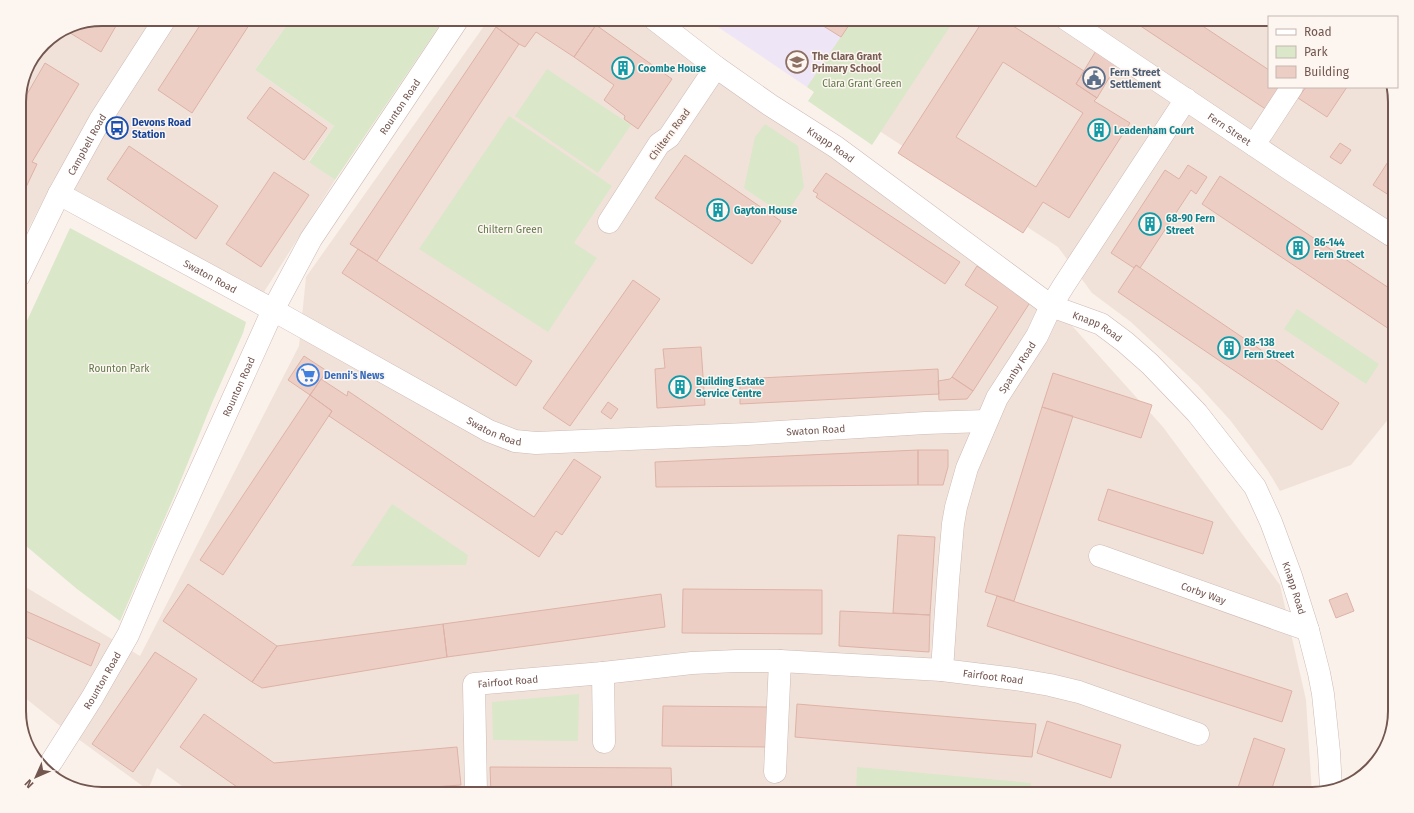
<svg xmlns="http://www.w3.org/2000/svg" width="1414" height="813" font-family="'Fira Sans',sans-serif">
<style>
.residential{fill:#f1e2d9}
.education{fill:#eee6f7}
.green{fill:#dae7c9}
.building{fill:#edcec4;stroke:#deb2a6;fill-rule:evenodd}
.lines{fill:none;stroke-linecap:round;stroke-linejoin:round}
.minor-casing{stroke:#cebab4;stroke-width:23}
.minor{stroke:#fff;stroke-width:22}
.labels{text-anchor:middle;stroke-width:3;stroke-linejoin:round;paint-order:stroke}
.education-label{font-size:10px;font-weight:bold;fill:#785e54;stroke:#fdf6f0;text-anchor:start}
.culture-label{font-size:10px;font-weight:bold;fill:#0d838f;stroke:#fdf6f0;text-anchor:start}
.service-label{font-size:10px;font-weight:bold;fill:#4e5e75;stroke:#fdf6f0;text-anchor:start}
.park-label{font-size:10px;fill:#5e7749;stroke:#fdf6f0}
.street-label{font-size:10px;fill:#735650;stroke:#fdf6f0}
.transit-label{font-size:10px;font-weight:bold;fill:#164399;stroke:#fdf6f0;text-anchor:start}
.shop-label{font-size:10px;font-weight:bold;fill:#366cbe;stroke:#fdf6f0;text-anchor:start}
.rim{fill:none;stroke:#735650;stroke-width:2}
</style>
<rect width="100%" height="100%" fill="#faf1ea"/>
<path class="residential" d="M102,19H291L255,70L334,126L309,161L335,180L264,292L54,179L19,247V97L25,70L44,43L71,25Z
M489,19H641L1047,298L1163,427L1280,585L1306,700L1312,794H193L157,768L148,790L59,725L19,693V583L140,656L299,346L306,277Z
M707,19H1269V87H1392L1395,97V411L1351,465L1280,491L1268,471L1249,445L1230,420L1198,385L1131,322L1092,293L1058,247Z"/>
<path class="education" d="M706,19H853L807,87Z"/>
<path class="green" d="M291,19H444L335,180L309,162L334,126L255,70Z
M853,19H955L872,145L808,101L814,92L807,87Z
M547,69L631,125L598,173L515,116Z
M509,116L612,186L574,243L597,258L548,332L419,249Z
M765,124L798,146L804,187L785,216L744,188L755,137Z
M70,228L246,322L243,333L212,403L176,492L120,621L77,589L19,540V338Z
M1297,309L1379,364L1366,384L1284,329Z
M392,504L468,555L466,565L351,566Z
M579,694L578,741L493,740L492,702Z
M857,767L1031,783L1030,794H856Z"/>
<path class="building" d="M102,19H120L101,52L67,31L71,25Z
M204,19H253L192,113L158,90Z
M502,19H587L596,25L574,57L536,32L525,47L519,44L496,27Z
M812,19H853L841,37Z
M984,19H1002L1084,71L1076,84L1097,98L1094,101L1130,123L1069,218L1043,202L1023,233L898,153ZM1003,62L1083,113L1036,187L956,137Z
M1130,19H1192L1269,70V87H1286L1270,112Z
M596,25L672,79L638,129L624,119L625,116L604,100L614,85L574,57Z
M496,27L519,44L377,261L350,244Z
M1097,49L1118,63L1097,98L1076,84Z
M45,63L79,84L32,162L37,164L19,202V108Z
M270,87L327,128L304,160L247,118Z
M1306,87H1347L1327,117L1298,98Z
M1340,143L1351,150L1341,164L1330,157Z
M129,146L218,206L196,239L107,179Z
M1395,151V199L1373,185Z
M685,155L781,221L752,264L655,198Z
M1188,165L1207,177L1196,194L1191,190L1140,268L1136,265L1134,268L1111,253L1165,170L1179,179Z
M274,172L309,195L261,267L226,244Z
M826,173L960,262L945,284L816,197L818,194L813,191Z
M1220,176L1395,292V333L1202,204Z
M358,249L532,361L516,386L342,273Z
M1136,265L1339,403L1322,430L1118,292Z
M977,266L1031,301L973,391L952,377L998,307L965,285Z
M633,280L660,299L570,426L543,408Z
M701,347L705,405L657,408L655,369L665,368L663,349Z
M304,356L327,371L310,395L288,380Z
M938,369L939,394L740,404V379Z
M1053,373L1152,405L1141,438L1042,407Z
M952,377L973,391L967,399L939,400L938,381L950,379Z
M321,379L347,396L348,391L534,517L574,459L601,477L562,535L556,531L539,557L329,416L332,411L310,395Z
M310,395L332,411L223,575L200,560Z
M608,402L618,409L611,419L601,412Z
M1042,407L1073,416L1014,601L985,592Z
M918,450V485L656,487L655,462Z
M918,450H948V467L943,485H918Z
M1108,489L1213,522L1203,554L1098,520Z
M898,535L935,537L930,615L893,613Z
M188,584L277,646L252,682L163,621Z
M683,589L822,590V634L682,633Z
M1347,593L1354,611L1336,618L1329,600Z
M661,594L665,627L447,657L443,624Z
M997,596L1292,691L1282,722L987,626Z
M19,608L100,644L91,666L19,634Z
M840,611L930,615L929,652L839,646Z
M443,624L447,657L262,688L252,682L277,646Z
M155,652L197,679L133,772L92,744Z
M797,704L1036,724L1032,757L795,737Z
M663,706L769,707V747L662,746Z
M204,714L274,763L457,747L461,785L333,794H247L180,747Z
M1047,721L1121,745L1111,778L1037,753Z
M1254,738L1285,749L1270,794H1236Z
M490,767L671,768L672,794H491Z"/>
<g class="lines">
<g class="minor-casing">
<g id="minor">
<path id="s1" d="M654,19L716,67L770,105L836,147L1051,306L1101,324L1125,342L1150,364L1197,413L1255,487L1271,522L1291,576L1308,630L1319,673L1323,694L1329,752L1331,789"/>
<path id="s2" d="M1066,19L1291,170L1391,235L1395,236"/>
<path d="M1254,145L1292,87"/>
<path id="s3" d="M59,194L273,310L489,431L515,441L536,443L747,434L925,423L986,421"/>
<path d="M609,222L659,144L669,137L716,67"/>
<path id="s4" d="M19,276L59,194L100,120L165,19"/>
<path id="s5" d="M1100,556L1308,630"/>
<path id="s6" d="M942,670L948,581L953,524L956,507L967,468L997,398L1037,336L1051,306L1064,285L1186,99"/>
<path d="M603,673L604,742"/>
<path id="s7" d="M46,769L52,761L92,698L128,635L163,553L273,310L311,239L458,19"/>
<path d="M775,772L780,661"/>
<path id="s8" d="M476,794L474,684L603,673L692,663L736,661H780L942,670L1015,679L1050,685L1079,692L1198,734"/>
</g>
</g>
<use href="#minor" class="minor"/>
</g>
<defs>
<g id="school-ring" transform="scale(1.15)"><circle r="9.5" fill="#fdf6f0" stroke="#8d6e63" stroke-width="1.5"/><path d="M0-5L7-2L0 1L-7-2ZM-4 1L0 2.5L4 1V4Q0 6-4 4Z" fill="#8d6e63"/></g>
<g id="building-ring" transform="scale(1.15)"><circle r="9.5" fill="#fdf6f0" stroke="#0f9aa8" stroke-width="1.5"/><path d="M-4-6H4V6H1V3H-1V6H-4ZM-2.5-4.3h1.7v1.8h-1.7ZM.8-4.3h1.7v1.8H.8ZM-2.5-1h1.7V.8h-1.7ZM.8-1h1.7V.8H.8Z" fill="#0f9aa8"/></g>
<g id="civic-ring" transform="scale(1.15)"><circle r="9.5" fill="#fdf6f0" stroke="#5c6f8a" stroke-width="1.5"/><path d="M-.6-6.5H3V-4.5H.6V-3L4-1V1h2V6H-6V1h2V-1L-.6-3ZM-1.2 2.5V6h2.4V2.5Z" fill="#5c6f8a"/></g>
<g id="bus-ring" transform="scale(1.15)"><circle r="9.5" fill="#fdf6f0" stroke="#1a4fb4" stroke-width="1.5"/><path d="M-5-6H5V4H4V6H2V4H-2V6H-4V4H-5ZM-3.5-4V0h7V-4ZM-3.5 1.2v1.5H-2V1.2ZM2 1.2v1.5H3.5V1.2Z" fill="#1a4fb4"/></g>
<g id="supermarket-ring" transform="scale(1.15)"><circle r="9.5" fill="#fdf6f0" stroke="#3f7fe0" stroke-width="1.5"/><path d="M-6-5.5h2.5l.6 2H6L4.5 2H-2.5L-4.4-4H-6ZM-1.5 3.2a1.3 1.3 0 1 0 .1 0ZM3 3.2a1.3 1.3 0 1 0 .1 0Z" fill="#3f7fe0"/></g>
</defs>
<g fill-rule="evenodd">
<use href="#school-ring" x="797" y="62"/>
<use href="#building-ring" x="623" y="68"/>
<use href="#civic-ring" x="1094" y="78"/>
<use href="#bus-ring" x="117" y="128"/>
<use href="#building-ring" x="1099" y="130"/>
<use href="#building-ring" x="718" y="210"/>
<use href="#building-ring" x="1150" y="224"/>
<use href="#building-ring" x="1298" y="248"/>
<use href="#building-ring" x="1229" y="348"/>
<use href="#supermarket-ring" x="308" y="375"/>
<use href="#building-ring" x="680" y="387"/>
</g>
<g class="labels">
<g class="education-label">
<text x="812" y="60">The Clara Grant<tspan x="812" dy="12">Primary School</tspan></text>
</g>
<g class="culture-label">
<text x="638" y="72">Coombe House</text>
<text x="1114" y="134">Leadenham Court</text>
<text x="734" y="214">Gayton House</text>
<text x="1166" y="222">68-90 Fern<tspan x="1166" dy="12">Street</tspan></text>
<text x="1314" y="246">86-144<tspan x="1314" dy="12">Fern Street</tspan></text>
<text x="1244" y="346">88-138<tspan x="1244" dy="12">Fern Street</tspan></text>
<text x="696" y="385">Building Estate<tspan x="696" dy="12">Service Centre</tspan></text>
</g>
<g class="service-label">
<text x="1110" y="76">Fern Street<tspan x="1110" dy="12">Settlement</tspan></text>
</g>
<g class="park-label">
<text x="862" y="87">Clara Grant Green</text>
<text x="510" y="233">Chiltern Green</text>
<text x="119" y="372">Rounton Park</text>
</g>
<g class="street-label">
<text dy="4" stroke="none"><textPath href="#s7" startOffset="753">Rounton Road</textPath></text>
<text dy="4" stroke="none"><textPath href="#s2" startOffset="197">Fern Street</textPath></text>
<text transform="translate(669 134) rotate(-53)" y="4">Chiltern Road</text>
<text dy="4" stroke="none"><textPath href="#s1" startOffset="217">Knapp Road</textPath></text>
<text dy="4" stroke="none"><textPath href="#s4" startOffset="148">Campbell Road</textPath></text>
<text dy="4" stroke="none"><textPath href="#s3" startOffset="172">Swaton Road</textPath></text>
<text dy="4" stroke="none"><textPath href="#s1" startOffset="541">Knapp Road</textPath></text>
<text dy="4" stroke="none"><textPath href="#s6" startOffset="317">Spanby Road</textPath></text>
<text dy="4" stroke="none"><textPath href="#s7" startOffset="429">Rounton Road</textPath></text>
<text dy="4" stroke="none"><textPath href="#s3" startOffset="496">Swaton Road</textPath></text>
<text dy="4" stroke="none"><textPath href="#s3" startOffset="820">Swaton Road</textPath></text>
<text dy="4" stroke="none"><textPath href="#s1" startOffset="877">Knapp Road</textPath></text>
<text dy="4" stroke="none"><textPath href="#s5" startOffset="110">Corby Way</textPath></text>
<text dy="4" stroke="none"><textPath href="#s8" startOffset="631">Fairfoot Road</textPath></text>
<text dy="4" stroke="none"><textPath href="#s7" startOffset="105">Rounton Road</textPath></text>
<text dy="4" stroke="none"><textPath href="#s8" startOffset="144">Fairfoot Road</textPath></text>
</g>
<g class="transit-label">
<text x="132" y="126">Devons Road<tspan x="132" dy="12">Station</tspan></text>
</g>
<g class="shop-label">
<text x="324" y="379">Denni's News</text>
</g>
</g>
<path d="M0 0H1414V813H0ZM102 26H1312A76 76 0 0 1 1388 102V711A76 76 0 0 1 1312 787H102A76 76 0 0 1 26 711V102A76 76 0 0 1 102 26Z" fill="#fdf6f0" fill-rule="evenodd"/>
<path class="rim" d="M102 26H1312A76 76 0 0 1 1388 102V711A76 76 0 0 1 1312 787H102A76 76 0 0 1 26 711V102A76 76 0 0 1 102 26Z"/>
<rect x="1268" y="16" width="130" height="72" fill="#fdf6f0" stroke="#c6b6b0"/>
<rect x="1276" y="29" width="20" height="6" fill="#ffffff" stroke="#c6b6b0"/>
<text x="1304" y="36" font-size="12" fill="#735650">Road</text>
<rect x="1276" y="46" width="20" height="12" fill="#dae7c9" stroke="#c6b6b0"/>
<text x="1304" y="56" font-size="12" fill="#735650">Park</text>
<rect x="1276" y="66" width="20" height="12" fill="#edcec4" stroke="#c6b6b0"/>
<text x="1304" y="76" font-size="12" fill="#735650">Building</text>
<g transform="translate(36 777) rotate(225)" stroke="#fdf6f0" stroke-width="3" paint-order="stroke">
<path d="M0-3L7 15L0 10L-7 15Z" fill="#735650"/>
<text y="-6" font-size="11" font-weight="bold" text-anchor="middle" fill="#735650">N</text>
</g>
</svg>
